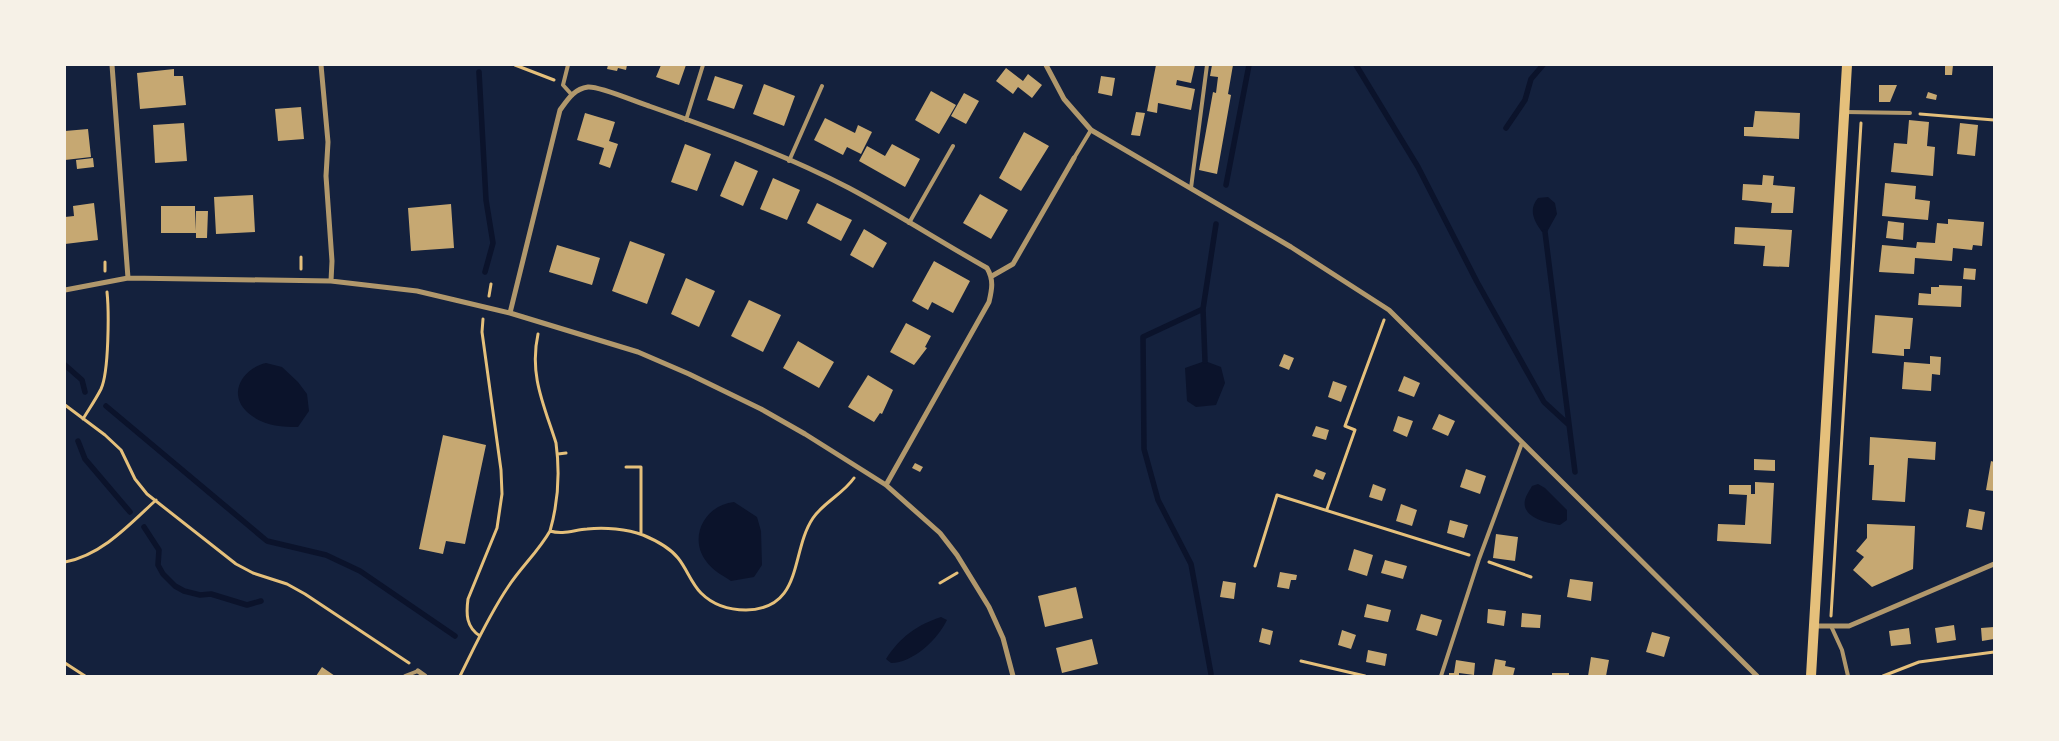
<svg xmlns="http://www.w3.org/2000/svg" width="2059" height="741" font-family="Poppins,sans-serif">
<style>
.water{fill:#0b132b}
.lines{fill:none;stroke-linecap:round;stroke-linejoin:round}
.stream{stroke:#0b132b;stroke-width:5.5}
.building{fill:#c6a872}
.path{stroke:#e5c07b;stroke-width:3}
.service{stroke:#b1986c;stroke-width:4}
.minor{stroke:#b1986c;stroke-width:5}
.secondary{stroke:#e5c07b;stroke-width:10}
</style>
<rect width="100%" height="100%" fill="#14213d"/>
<path class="water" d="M1548,197L1555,203L1557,214L1547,232H1542C1534,221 1528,210 1538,198Z
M1205,361L1221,367L1225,383L1216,405L1196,407L1187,401L1185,368Z
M266,363L282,367L298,382L307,394L309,411L298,427C280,427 261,425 247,412C227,393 243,368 266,363Z
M1538,484L1545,488L1567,510V520L1560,525C1548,523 1521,518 1525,500C1526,495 1530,490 1532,486Z
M734,502L757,517L761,531L762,565L754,577L731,581C722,575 712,570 706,561C688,537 705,505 734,502Z
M941,617L947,620C938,639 913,663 891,663L886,659C900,637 917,625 941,617Z"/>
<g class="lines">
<path class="stream" d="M1356,65L1418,167L1477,282L1544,402L1569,425
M479,72L486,200L493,243L485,272
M1506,128L1525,100L1531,79L1543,65
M1226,185L1249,65
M1545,232L1575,472
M1203,309L1205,361
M65,365L82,380L85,392
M106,406L267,541L326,555L360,571L455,636
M78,441L85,459L130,512
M144,527L159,550L158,565L163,574L175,586L184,591L200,595L211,594L247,605L261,601
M1211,674L1191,564L1158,500L1144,449L1143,337L1203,309L1216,224"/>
</g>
<path class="building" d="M608,65H627L626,70L618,68L617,71L607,69Z
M661,65H686L679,85L656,77Z
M1156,65H1195L1191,83L1177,80L1176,85L1195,89L1191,110L1158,103L1157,113L1147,111Z
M1212,65H1233L1228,94L1231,95L1217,174L1199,170L1213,92L1216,93L1218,77L1210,76Z
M1945,65H1953L1952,75H1945Z
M1006,68L1023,81L1028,74L1042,85L1032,98L1018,87L1013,94L996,81Z
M174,69V76H183L186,105L140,109L137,73Z
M715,76L743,85L734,109L707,100Z
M1101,76L1115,78L1112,96L1098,93Z
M764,84L795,96L784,126L753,114Z
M1879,85H1897L1890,102H1879Z
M931,91L956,105L939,134L915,120Z
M1928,92L1937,95L1936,100L1926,98Z
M964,93L979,101L966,124L951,116Z
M301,107L304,139L278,141L275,109Z
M1755,111L1800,113L1799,139L1744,136V127H1753Z
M1136,112L1145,113L1140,136L1131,135Z
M585,113L615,122L609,141L618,144L610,168L599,164L604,148L577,140Z
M825,118L855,133L858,125L872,132L861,154L847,147L843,155L814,140Z
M1909,120L1929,122L1927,146L1935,147L1933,176L1891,172L1894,143L1907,144Z
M184,123L187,161L155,163L153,125Z
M1960,123L1978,125L1975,156L1957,154Z
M88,129L91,157L65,160V131Z
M1024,132L1049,146L1021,191L999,178Z
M685,144L711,154L697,191L671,182Z
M892,144L920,159L905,187L859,161L867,146L885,156Z
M93,158L94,167L77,169L76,160Z
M735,161L758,171L743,206L720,196Z
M1763,175L1774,176L1773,185L1795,187L1793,213H1771L1772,203L1742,200L1743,184L1762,185Z
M773,178L800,190L787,220L760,209Z
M1885,183L1916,186L1915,199L1930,201L1928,220L1882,216Z
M980,194L1008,210L991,239L963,223Z
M253,195L255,232L216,234L214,197Z
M94,203L98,240L65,244V217L74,216L73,206Z
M817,203L852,220L841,241L807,223Z
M451,204L454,248L411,251L408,208Z
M161,206H195V231L196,211H208L207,238H196V233H161Z
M1948,219L1984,222L1982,246L1973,245L1972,250L1953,248L1952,261L1915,258L1914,274L1879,272L1882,245L1916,248L1917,242L1935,243L1937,223L1948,224Z
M1888,221L1904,223L1903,240L1886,238Z
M1735,227L1792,230L1789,267L1763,266L1765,246L1734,244Z
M864,229L887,243L873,268L850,255Z
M630,241L665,254L647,304L612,291Z
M557,245L600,258L592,285L549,272Z
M934,261L970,281L953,313L932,302L928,310L912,301Z
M1964,268L1976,269L1975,280L1963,279Z
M686,278L715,291L699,327L671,314Z
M1939,285L1962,286L1961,307L1918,305L1919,293L1931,294V287H1939Z
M749,300L781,315L763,352L731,336Z
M1875,315L1913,318L1910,349H1904V356L1872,353Z
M906,323L931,336L925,347L927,348L914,365L890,352Z
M798,341L834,362L819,388L783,368Z
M1284,354L1294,358L1289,370L1279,366Z
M1930,356L1941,357L1940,375L1932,374L1931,391L1902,389L1904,362L1930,364Z
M868,375L893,390L882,414L880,413L874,422L848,407Z
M1404,376L1420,383L1414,397L1398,391Z
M1333,381L1347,386L1341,402L1328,397Z
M1439,414L1455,421L1448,436L1432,429Z
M1398,416L1413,421L1407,437L1393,431Z
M1316,426L1329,430L1326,440L1312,436Z
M443,435L486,445L465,544L446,541L443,554L419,549Z
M1870,437L1936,442L1935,460L1908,458L1905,502L1872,500L1874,465H1869Z
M1754,459L1775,460V471L1754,470Z
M1991,461L1994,462V491L1986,490Z
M915,463L923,467L920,472L912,468Z
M1316,469L1326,473L1323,480L1313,476Z
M1466,469L1486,476L1480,494L1460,487Z
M1755,482L1774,483L1771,544L1717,541L1718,524L1745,525L1747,495L1729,494V485H1751V494H1755Z
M1373,484L1386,489L1382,501L1369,497Z
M1401,504L1417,510L1412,526L1396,521Z
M1969,509L1985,512L1982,530L1966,527Z
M1450,520L1468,525L1464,538L1447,533Z
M1867,524L1915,526L1913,569L1872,587L1853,570L1864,557L1856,551L1867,538Z
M1496,534L1518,537L1515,561L1493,558Z
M1354,549L1373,555L1367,576L1348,570Z
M1385,560L1407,566L1403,579L1381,573Z
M1280,572L1297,575L1296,580H1291L1289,589L1277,587Z
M1570,579L1593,582L1591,601L1567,597Z
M1223,581L1236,583L1234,599L1220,597Z
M1076,587L1083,618L1045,627L1038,596Z
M1367,604L1391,610L1388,622L1364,617Z
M1488,609L1506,611L1504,626L1487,623Z
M1522,613L1541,615L1540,628L1521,627Z
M1421,614L1442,620L1437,636L1416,630Z
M1954,625L1956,640L1937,643L1935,628Z
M1994,627V639L1982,641L1981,628Z
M1262,628L1273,631L1270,645L1259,642Z
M1909,628L1911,644L1891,646L1889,631Z
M1342,630L1356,635L1351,649L1338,645Z
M1652,632L1670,637L1664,657L1646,652Z
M1092,639L1098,664L1062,673L1056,648Z
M1368,650L1387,654L1385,666L1366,662Z
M1591,657L1609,660L1606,676H1588Z
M1495,659L1506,661L1505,666L1515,668L1513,676H1492Z
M1456,660L1475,663L1474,675L1459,673V676H1449V673H1454Z
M322,667L335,676H316Z
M1552,673H1569V676H1552Z"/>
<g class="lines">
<path class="path" d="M515,65L554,80
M1920,114L1994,120
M105,262V271
M301,269V257
M489,296L491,284
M538,334C529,375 544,405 556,443C560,472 558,503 550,531
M65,405L105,435L121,450L135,479L147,494L236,564L253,573L287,584L305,594L409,663
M83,419C89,409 96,399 101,389C109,372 109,311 107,292
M558,454L566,453
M626,467H641V534
M1327,509L1355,430L1345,426L1384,320
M65,562C102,555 129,525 156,500
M1489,562L1531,577
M1255,566L1277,495L1469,555
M940,583L957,573
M1831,616L1861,123
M480,636C466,627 466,614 468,599L497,528L502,494L501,470L482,332L483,319
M1301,661L1365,676
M65,663L85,676
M460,676C475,646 489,615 508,587C521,567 538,552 550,531C563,535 574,530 587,529C605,527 627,529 643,535C655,540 670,548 678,558C687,569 691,583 701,593C713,605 729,610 746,610C804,609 790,552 813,518C824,502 843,494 854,478
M1883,676L1919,662L1994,652"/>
<path class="service" d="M568,65L563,85L572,95
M1845,112L1910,113
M686,120L703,65
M1074,158L1091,130
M789,161L822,86
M1191,188L1207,65
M909,223L953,146
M1831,626L1842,650L1848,676
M405,676L418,671
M1441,676L1479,559L1522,443"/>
<path class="minor" d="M112,65L128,278
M321,65L328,142L326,176L332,261L331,281
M1046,65L1064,99L1091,130L1291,247L1389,310L1757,676
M992,276L1013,264L1074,158
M65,290L128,278L331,281L417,291L455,300L510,313L638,352L689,374L761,409L805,434L886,485L940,533L957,555L989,607L1003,638L1013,676
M510,313L560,110C568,99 574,89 588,87C600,86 636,102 649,106C717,130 786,155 849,188C896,213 941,242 987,268C994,280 992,289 989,302L886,485
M1813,626H1849L1994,564
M418,671L425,676"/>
<path class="secondary" d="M1811,676L1847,65"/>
</g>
<rect width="2059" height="741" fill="none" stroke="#f6f1e7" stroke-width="132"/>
</svg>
